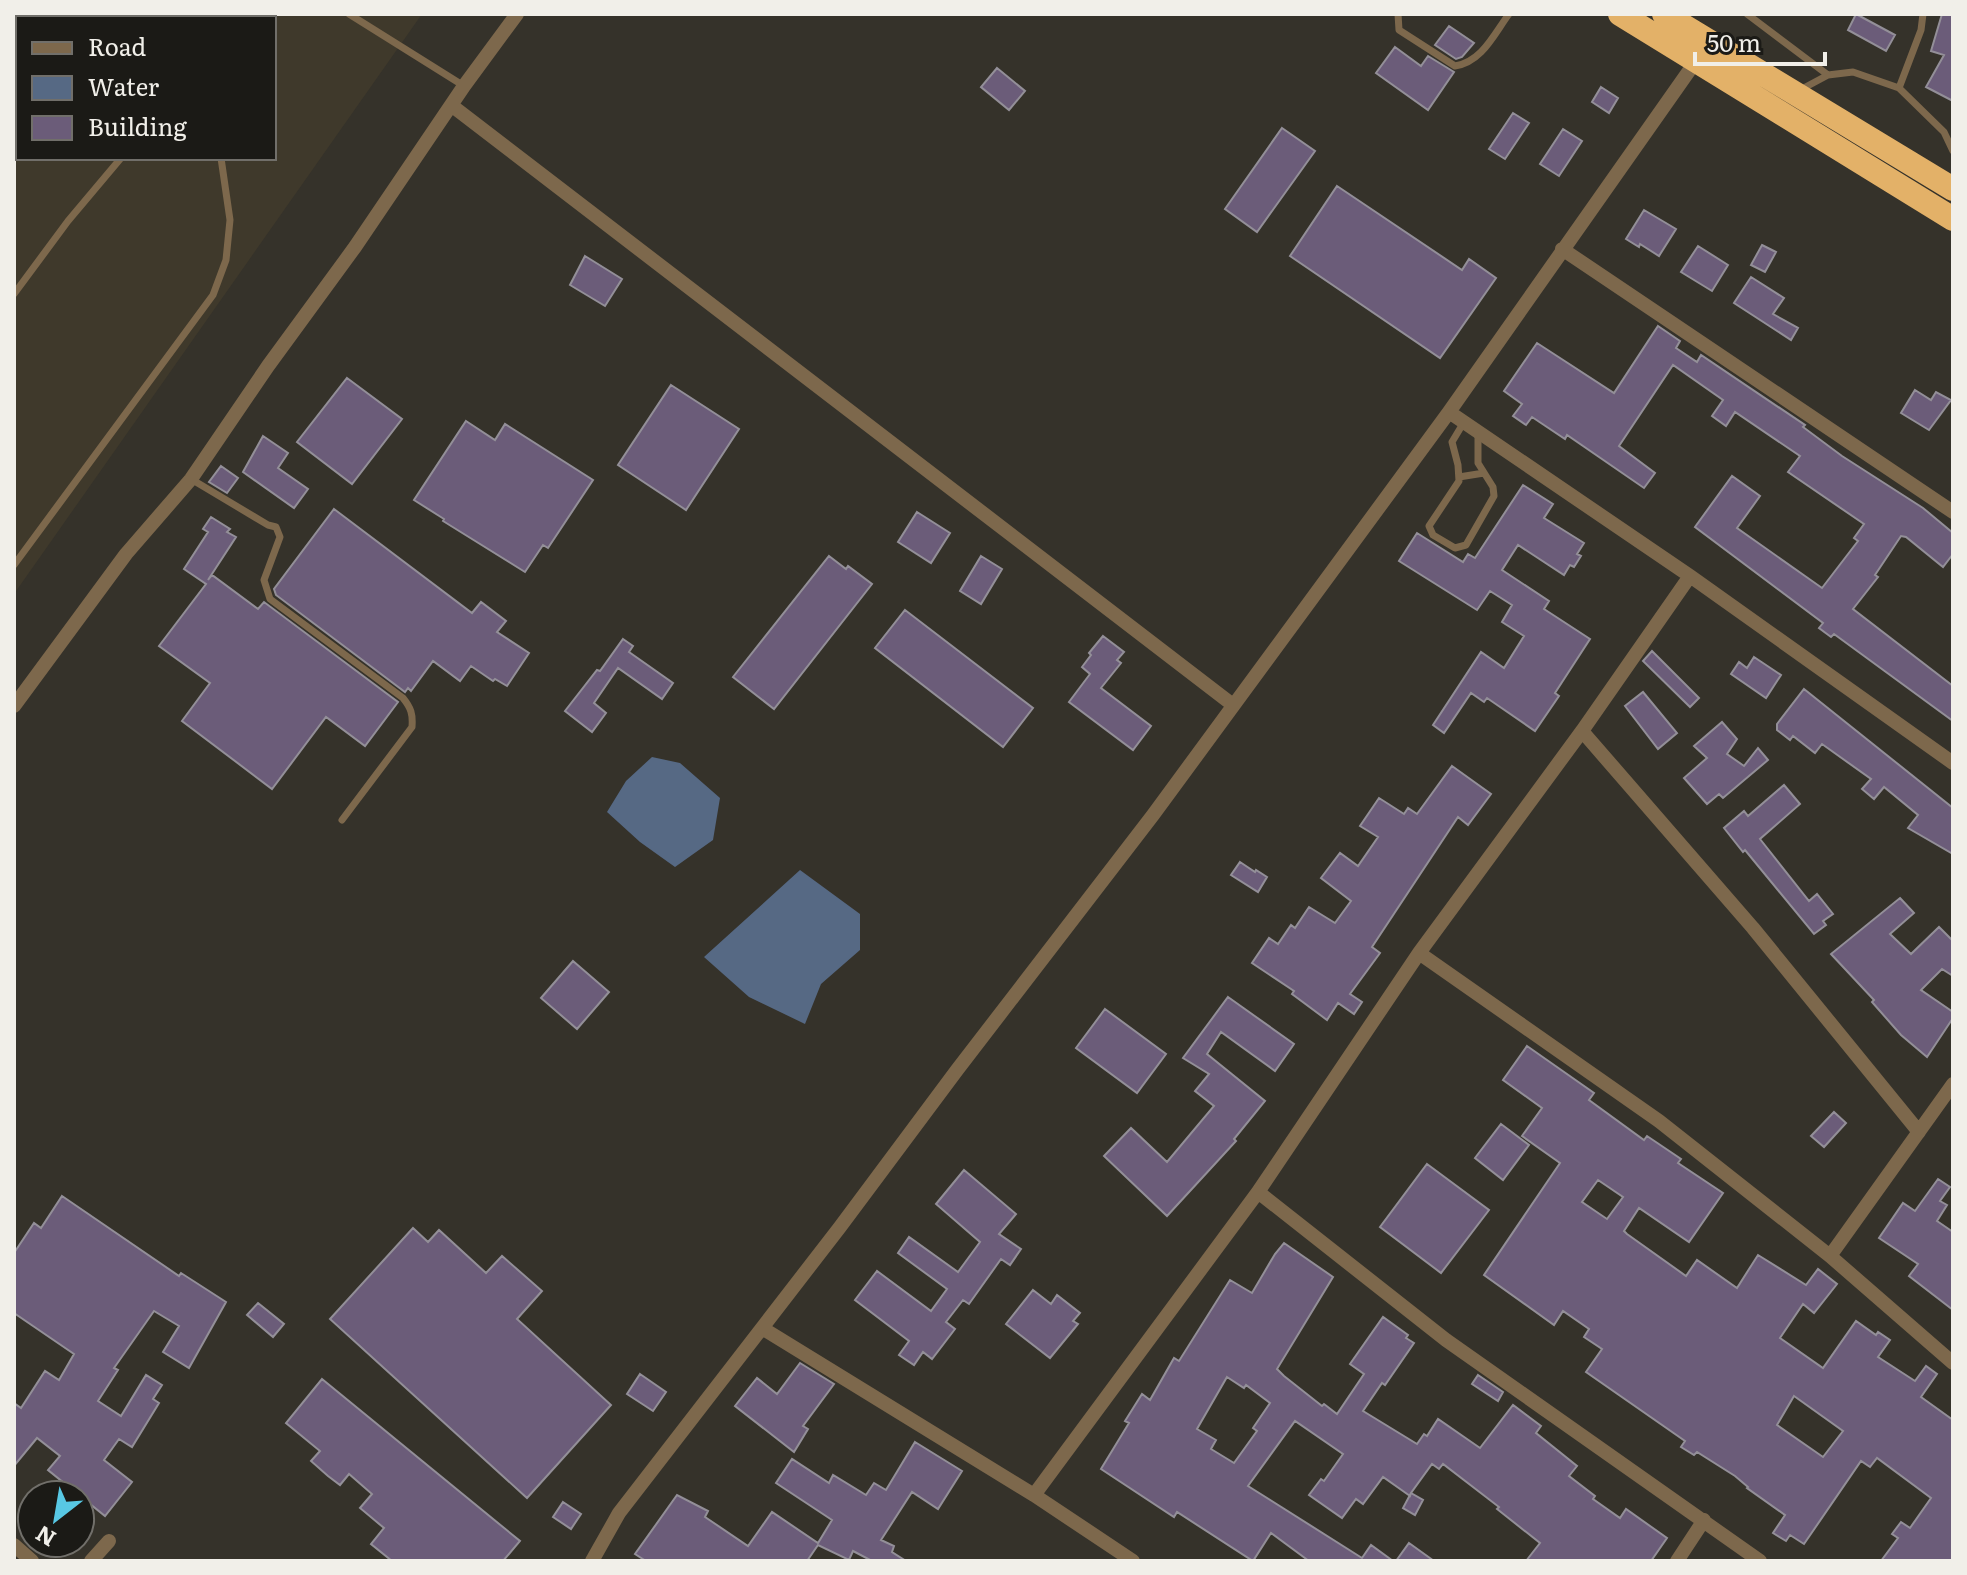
<svg xmlns="http://www.w3.org/2000/svg" width="1967" height="1575" font-family="Literata,serif">
<style>
.built{fill:#3f392b;fill-rule:evenodd}
.water{fill:#566984}
.building{fill:#6b5c79;stroke:#938f98;stroke-width:2;fill-rule:evenodd}
.lines{fill:none;stroke-linecap:round;stroke-linejoin:round}
.lane{stroke:#7d684c;stroke-width:7}
.street{stroke:#7d684c;stroke-width:14}
.highway{stroke:#e3b168;stroke-width:24}
</style>
<rect width="100%" height="100%" fill="#35322a"/>
<path class="built" d="M14,14H422L14,594ZM18,18H274V158H18Z"/>
<path class="water" d="M652,757L680,763L720,798L713,840L675,867L640,842L607,812L626,781Z
M800,870L860,914V950L821,984L805,1024L749,997L704,957Z"/>
<path class="building" d="M1856,14L1895,35L1886,51L1848,30Z
M1942,14H1953V101L1926,87L1944,55L1931,51Z
M1449,26L1474,43L1462,57L1456,59L1435,45Z
M1395,47L1421,66L1428,56L1454,72L1428,110L1376,73Z
M997,68L1025,91L1009,110L981,87Z
M1601,87L1618,98L1609,113L1592,102Z
M1513,113L1529,123L1505,159L1489,149Z
M1282,128L1315,151L1257,232L1225,209Z
M1563,129L1582,141L1559,176L1540,164Z
M1337,186L1462,270L1469,259L1496,278L1440,358L1290,256Z
M1644,210L1676,229L1659,256L1640,244L1639,247L1626,239Z
M1762,245L1776,252L1765,272L1751,265Z
M1698,246L1728,265L1712,291L1681,272Z
M585,256L622,279L605,306L570,285Z
M1751,277L1784,298L1773,314L1798,328L1791,340L1734,303Z
M1658,326L1680,341L1676,348L1697,362L1701,355L1805,425L1803,427L1842,456L1923,508L1953,533V554L1943,567L1906,537L1901,536L1875,575L1878,577L1853,609L1953,686V721L1834,634L1831,637L1819,628L1823,623L1695,527L1732,476L1760,496L1737,528L1822,588L1858,541L1854,538L1864,524L1788,472L1800,456L1735,412L1726,426L1712,416L1723,400L1673,365L1619,446L1655,473L1644,488L1567,435L1565,439L1532,417L1526,425L1513,416L1522,404L1504,391L1537,343L1614,393Z
M347,378L402,419L352,484L297,442Z
M671,385L739,429L686,510L618,465Z
M1915,390L1931,400L1936,392L1951,400L1929,430L1901,413Z
M466,421L495,440L505,424L593,480L548,548L543,545L525,572L443,521L444,519L414,500Z
M263,436L288,453L278,468L308,489L294,508L243,472Z
M221,466L238,478L227,493L209,482Z
M1523,485L1553,504L1544,518L1584,543L1577,554L1581,556L1574,567L1570,565L1564,575L1518,545L1502,570L1549,601L1544,609L1590,639L1555,693L1559,696L1535,731L1487,698L1484,702L1471,693L1444,733L1433,725L1481,652L1504,668L1524,636L1502,622L1512,605L1490,591L1477,610L1399,561L1417,533L1463,562L1468,554L1475,558Z
M334,509L472,613L481,602L506,621L497,632L529,653L507,686L495,679L493,681L471,666L460,681L433,661L411,691L408,688L405,692L276,595L274,589Z
M917,512L950,533L931,563L898,542Z
M211,517L230,529L227,532L236,537L208,580L212,575L258,609L264,602L398,702L365,746L326,717L272,789L182,721L210,683L159,646L206,584L184,569L208,532L203,529Z
M829,556L846,569L848,566L872,584L774,709L733,677Z
M981,556L1002,569L981,604L960,591Z
M905,610L1033,708L1003,747L875,648Z
M1103,636L1124,652L1117,660L1121,663L1101,688L1151,726L1133,750L1069,702L1090,674L1082,667L1091,655L1089,653Z
M623,639L633,646L629,652L673,683L662,699L618,668L594,703L606,713L592,732L565,711L597,670L600,671Z
M1652,651L1699,698L1690,707L1643,661Z
M1754,657L1781,675L1766,698L1731,674L1739,662L1747,668Z
M1804,689L1953,808V854L1908,828L1918,815L1884,787L1874,799L1862,789L1871,779L1822,744L1815,753L1793,736L1790,740L1777,730V724Z
M1643,692L1677,733L1658,749L1625,706Z
M1722,722L1737,739L1727,754L1744,766L1758,748L1768,760L1723,798L1719,794L1707,804L1684,778L1707,758L1694,746Z
M1452,766L1491,794L1468,825L1458,817L1372,947L1380,953L1350,994L1362,1002L1354,1014L1338,1003L1327,1020L1292,994L1294,991L1252,963L1269,938L1278,944L1291,925L1295,928L1309,907L1335,923L1351,901L1321,878L1340,853L1358,866L1378,837L1360,826L1379,798L1404,814L1408,808L1417,814Z
M1784,785L1800,804L1760,839L1809,901L1817,894L1833,914L1823,921L1826,925L1814,934L1745,850L1743,852L1724,828L1744,811L1748,816Z
M1240,862L1255,872L1256,870L1267,877L1258,892L1231,875Z
M1900,898L1914,913L1890,934L1911,954L1939,927L1953,941V976L1942,969L1921,990L1953,1012V1018L1927,1057L1901,1035L1872,1002L1874,1000L1831,954Z
M573,961L609,992L577,1029L541,998Z
M1228,997L1294,1044L1275,1071L1221,1032L1207,1054L1265,1101L1234,1139L1236,1141L1167,1216L1104,1156L1131,1128L1167,1162L1214,1106L1195,1091L1209,1074L1183,1058Z
M1105,1009L1166,1054L1137,1093L1076,1048Z
M1527,1046L1594,1093L1589,1100L1644,1140L1647,1136L1681,1159L1678,1163L1723,1193L1689,1242L1639,1208L1624,1231L1627,1234L1686,1276L1697,1260L1737,1288L1758,1255L1806,1285L1818,1269L1837,1284L1814,1313L1803,1304L1780,1338L1823,1368L1856,1321L1876,1335L1878,1332L1890,1340L1878,1357L1915,1381L1926,1366L1937,1374L1921,1397L1953,1420V1561H1881L1898,1538L1892,1534L1901,1522L1910,1528L1931,1498L1877,1458L1870,1467L1861,1461L1804,1544L1790,1535L1786,1541L1773,1533L1785,1515L1747,1488L1748,1487L1735,1476L1697,1452L1694,1455L1681,1447L1685,1441L1586,1372L1602,1349L1584,1337L1589,1329L1563,1311L1554,1325L1484,1275L1560,1163L1522,1136L1542,1108L1503,1080ZM1598,1180L1623,1197L1607,1219L1582,1202ZM1794,1396L1843,1431L1823,1457L1777,1425Z
M1834,1112L1846,1123L1824,1147L1811,1136Z
M1501,1124L1529,1145L1503,1180L1475,1158Z
M1427,1164L1489,1210L1441,1273L1380,1227Z
M964,1170L1016,1214L999,1234L1021,1249L1010,1265L1001,1259L969,1304L963,1300L946,1322L955,1329L932,1359L923,1352L914,1365L899,1355L909,1341L855,1300L877,1271L931,1311L947,1289L898,1253L909,1237L958,1272L980,1242L936,1204Z
M1938,1179L1950,1187L1940,1201L1947,1205L1937,1221L1953,1232V1310L1909,1276L1918,1264L1879,1238L1903,1203L1915,1211Z
M62,1196L179,1276L181,1273L226,1302L189,1368L163,1352L179,1326L154,1311L114,1368L118,1370L98,1401L121,1416L146,1375L162,1385L153,1399L159,1403L132,1447L119,1439L104,1460L132,1482L105,1516L48,1470L60,1456L37,1438L14,1466V1403L21,1408L45,1371L59,1380L74,1354L14,1313V1253L34,1223L41,1228Z
M413,1228L428,1242L439,1230L486,1273L502,1256L542,1291L517,1319L611,1405L527,1498L330,1319Z
M1284,1243L1333,1277L1277,1369L1284,1376L1322,1406L1324,1404L1337,1414L1364,1374L1350,1364L1383,1317L1408,1335L1406,1338L1414,1343L1385,1385L1382,1383L1363,1411L1417,1444L1424,1434L1427,1436L1438,1419L1480,1448L1513,1405L1541,1426L1536,1433L1577,1466L1569,1476L1595,1496L1593,1499L1620,1518L1626,1509L1667,1538L1651,1561H1526L1540,1543L1497,1509L1499,1507L1443,1464L1439,1469L1432,1464L1411,1493L1423,1500L1415,1515L1403,1508L1411,1493L1410,1496L1383,1477L1363,1504L1356,1499L1342,1518L1309,1495L1321,1479L1324,1481L1343,1454L1295,1421L1248,1486L1362,1558L1371,1545L1393,1561H1309L1271,1533L1253,1561L1177,1512L1174,1517L1101,1469L1129,1423L1125,1421L1142,1394L1150,1400L1174,1358L1179,1361L1230,1280L1252,1293L1275,1254ZM1227,1377L1244,1388L1246,1385L1270,1403L1253,1428L1257,1431L1234,1463L1211,1449L1216,1440L1197,1429Z
M1033,1290L1051,1304L1057,1295L1080,1313L1073,1321L1078,1324L1050,1358L1006,1324Z
M258,1303L284,1324L273,1337L247,1315Z
M800,1363L834,1384L803,1426L808,1429L794,1452L735,1406L757,1378L777,1394Z
M640,1374L666,1392L653,1411L627,1394Z
M1478,1375L1503,1392L1498,1401L1472,1384Z
M322,1379L520,1541L503,1561H392L371,1544L384,1528L360,1508L372,1494L349,1474L340,1485L328,1476L311,1461L320,1451L286,1423Z
M915,1442L962,1471L938,1509L912,1492L881,1540L894,1546L892,1552L906,1561H872L853,1551L849,1560L818,1545L807,1561H646L635,1554L677,1495L708,1511L705,1517L748,1546L772,1512L818,1543L832,1520L776,1483L792,1459L829,1483L833,1475L866,1495L874,1483L886,1490Z
M563,1502L581,1514L571,1529L553,1517Z
M1409,1543L1434,1561H1396Z"/>
<g class="lines">
<path class="lane" d="M349,14L464,86
M1398,14L1399,30L1455,66C1482,62 1494,34 1509,14
M1747,14L1828,75
M100,18L103,14
M238,18L241,14
M1899,88L1921,30L1923,14
M1800,90L1828,75L1853,72L1899,88L1944,132L1953,151
M14,133L18,127
M14,294L68,221L121,158
M1464,422L1452,442L1458,465L1459,481L1429,526L1433,535L1455,548L1466,545L1494,496L1493,487L1478,463V433
M1459,477L1484,473
M191,479L268,525L276,527L280,537L264,580L270,599L403,698C411,708 413,714 412,727L342,820
M14,565L213,295L226,260L230,220L221,158"/>
<path class="street" d="M451,105L1233,705
M1562,249L1953,512
M1449,412L1690,576L1953,763
M14,706L126,554L191,479L268,366L355,247L464,86L517,14
M1582,731L1753,928L1919,1132
M1419,953L1659,1121L1830,1256L1953,1363
M1258,1192L1446,1340L1760,1561
M1830,1256L1953,1084
M762,1328L1034,1495L1133,1561
M1034,1495L1258,1192L1419,953L1582,731L1690,576
M14,1545L32,1561
M91,1561L109,1541
M592,1561L619,1513L840,1227L957,1070L1153,815L1449,412L1696,61
M1677,1561L1704,1520"/>
<path class="highway" d="M1620,14L1953,219
M1664,14L1953,189"/>
</g>
<rect width="1967" height="1575" fill="none" stroke="#f1efe9" stroke-width="32"/>
<rect x="16" y="16" width="260" height="144" fill="#1b1a16" stroke="#716f6a" stroke-width="2"/>
<rect x="32" y="42" width="40" height="12" fill="#7d684c" stroke="#716f6a" stroke-width="2"/>
<text x="88" y="56" font-size="24" fill="#f1efe9">Road</text>
<rect x="32" y="76" width="40" height="24" fill="#566984" stroke="#716f6a" stroke-width="2"/>
<text x="88" y="96" font-size="24" fill="#f1efe9">Water</text>
<rect x="32" y="116" width="40" height="24" fill="#6b5c79" stroke="#716f6a" stroke-width="2"/>
<text x="88" y="136" font-size="24" fill="#f1efe9">Building</text>
<g transform="translate(56 1519) rotate(211)"><circle r="38" fill="#1b1a16" stroke="#716f6a" stroke-width="2"/>
<path d="M0-6L14 30L0 20L-14 30Z" fill="#58c8e4"/>
<text y="-12" font-size="22" font-weight="bold" text-anchor="middle" fill="#f1efe9">N</text>
</g>
<path d="M1695 52v12h130v-12" fill="none" stroke="#f1efe9" stroke-width="4"/>
<text x="1707" y="52" font-size="24" fill="#f1efe9" stroke="#1b1a16" stroke-width="6" paint-order="stroke">50 m</text>
</svg>
